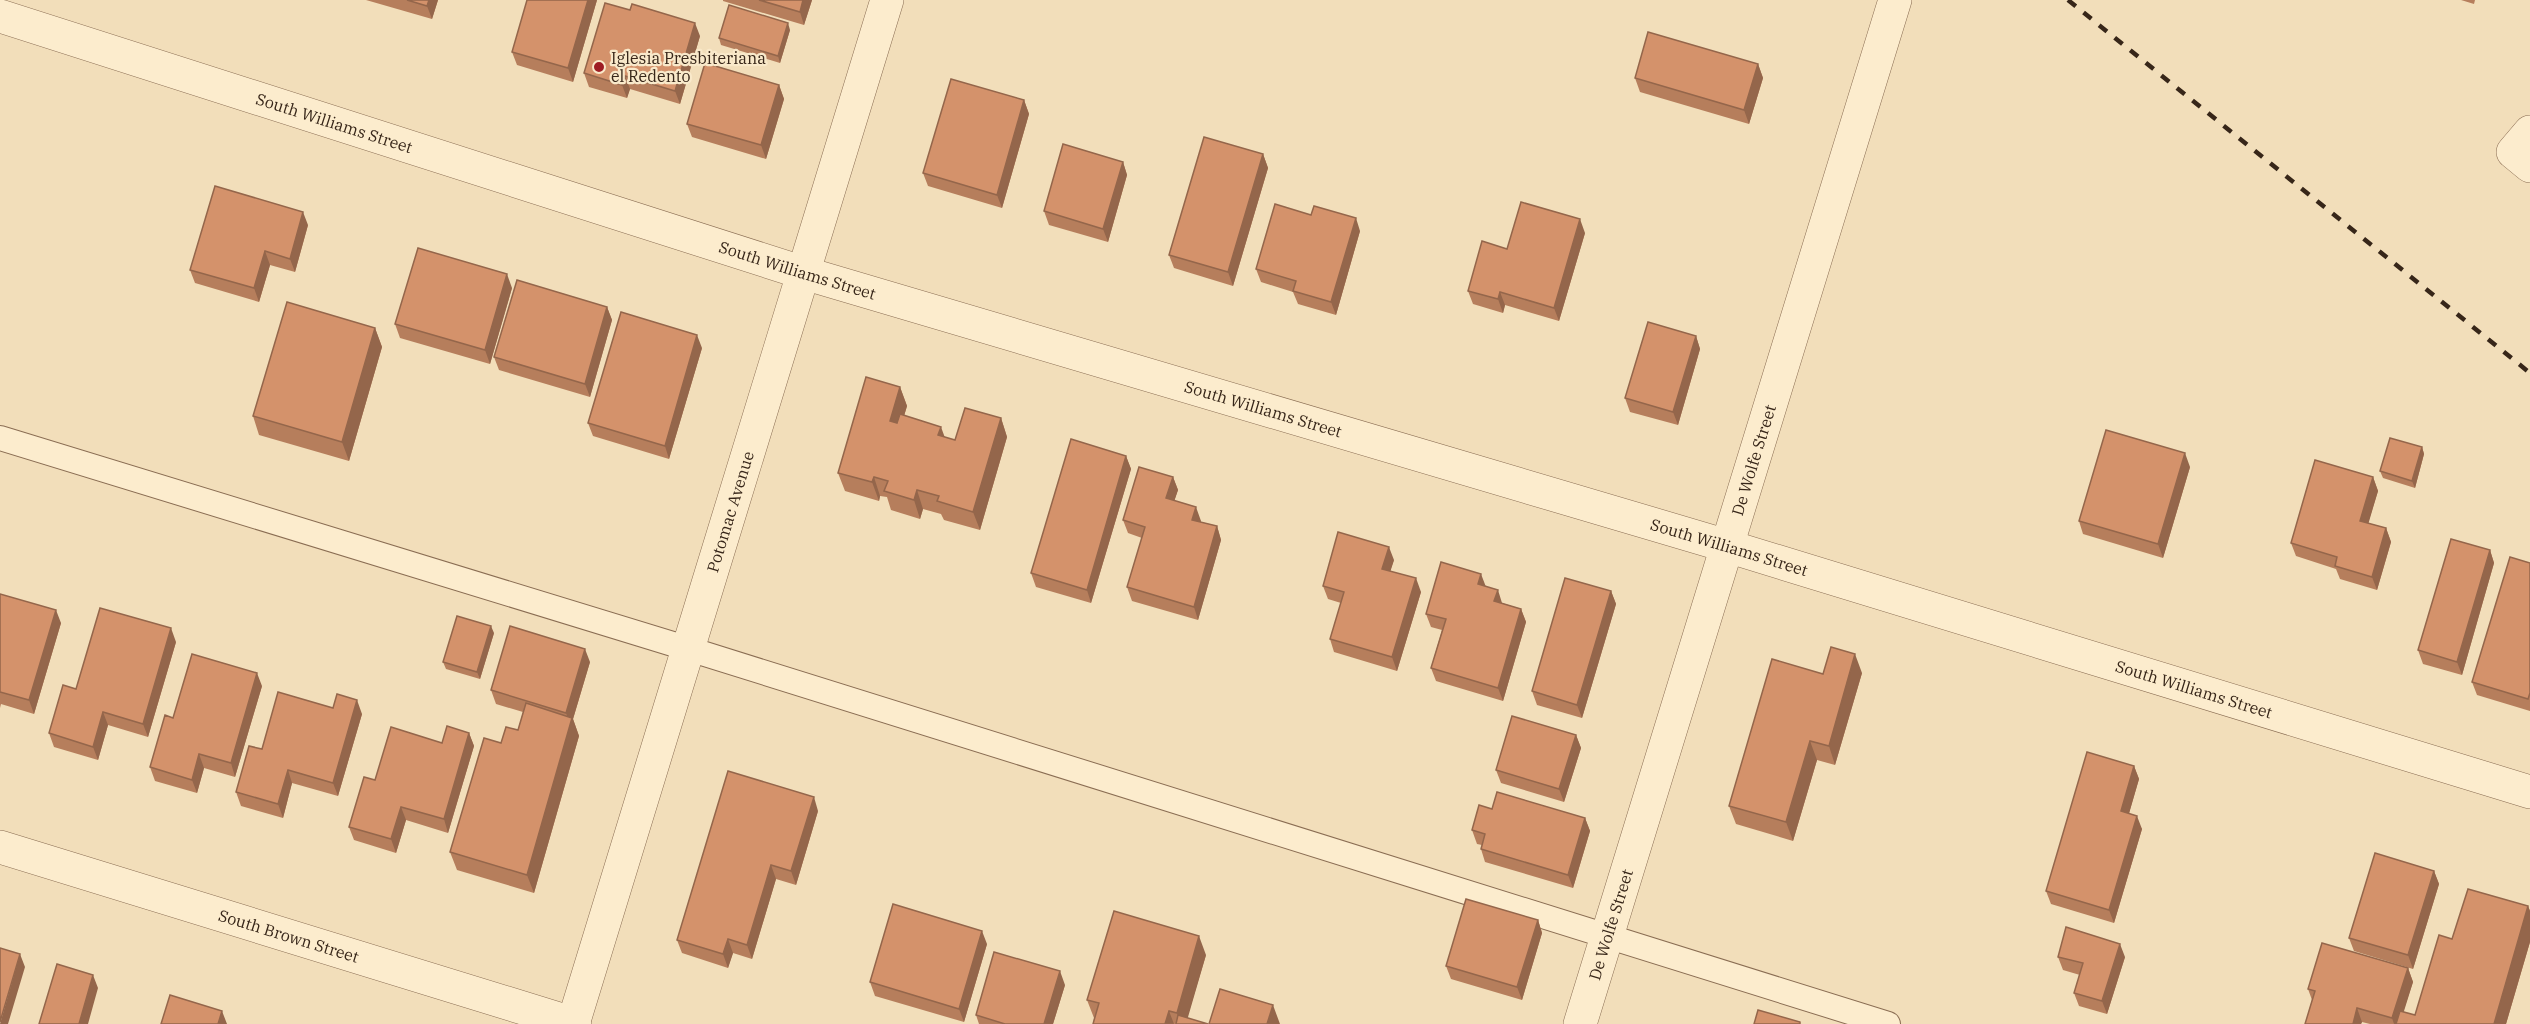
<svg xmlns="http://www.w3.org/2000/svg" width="2530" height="1024" font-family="'IBM Plex Serif',serif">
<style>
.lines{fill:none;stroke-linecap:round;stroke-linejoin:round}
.service-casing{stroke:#8a6d53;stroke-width:26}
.minor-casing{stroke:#8a6d53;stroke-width:34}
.service{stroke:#fceccd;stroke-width:24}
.minor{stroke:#fceccd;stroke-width:33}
.rail{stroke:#372619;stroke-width:4.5;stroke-dasharray:10 10;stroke-linecap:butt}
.wall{fill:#b67e5c}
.shaded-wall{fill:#94664b}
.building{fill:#d4926b;stroke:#94664b;stroke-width:1.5}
.poi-dot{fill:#9e1d24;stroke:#f9e9ca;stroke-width:2}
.labels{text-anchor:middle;stroke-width:4.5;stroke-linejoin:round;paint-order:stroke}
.poi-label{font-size:16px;fill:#372619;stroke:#f9e9ca;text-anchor:start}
.street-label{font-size:16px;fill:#372619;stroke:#f9e9ca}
</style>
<rect width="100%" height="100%" fill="#f2deba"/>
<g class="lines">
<g class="service-casing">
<path id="service" d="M0,438L689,649L1888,1024"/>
</g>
<g class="minor-casing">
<g id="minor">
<path id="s1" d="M0,16L804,273L1727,546L2530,792"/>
<path d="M2530,132L2513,152L2530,166"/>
<path id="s2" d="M0,847L575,1024"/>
<path id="s3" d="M573,1024L887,0"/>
<path id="s4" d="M1580,1024L1895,0"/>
</g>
</g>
<use href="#service" class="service"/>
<use href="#minor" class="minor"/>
<path class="rail" d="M2068,0L2530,373"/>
</g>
<path class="wall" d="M366,0H438L432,19Z
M597,0L573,82L517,65L512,52Z
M723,0H812L804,25L723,1Z
M2461,0H2475L2474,4Z
M790,30L780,63L721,45L719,38Z
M700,36L680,104L630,89L627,98L589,87L584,73Z
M1758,64L1763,78L1749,124L1640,92L1635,78Z
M779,85L784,99L766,159L692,137L687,124Z
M1024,100L1029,114L1002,208L928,186L923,173Z
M1263,154L1268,168L1233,286L1174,268L1169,255Z
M1123,162L1127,175L1108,242L1049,225L1044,211Z
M308,225L295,272L270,265L259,302L195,283L190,270Z
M1360,231L1336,315L1298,304L1293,292L1261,282L1256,269Z
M1585,233L1559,321L1505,305L1503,313L1473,304L1468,291L1507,249Z
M512,288L490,364L400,338L395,324Z
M607,307L612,320L590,397L499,370L494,357Z
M375,328L382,347L349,461L259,435L253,416Z
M1696,336L1700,349L1678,425L1630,412L1625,398Z
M702,348L669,459L593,436L588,423Z
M900,387L907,406L904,416L944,437L955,440L1001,418L1007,437L980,530L944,520L941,514L923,509L920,519L891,510L887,497L880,496L879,501L845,491L838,473Z
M2422,447L2424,454L2415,488L2383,478L2380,471Z
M1126,456L1131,469L1091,603L1036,587L1031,573Z
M2190,467L2163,558L2083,534L2079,521Z
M1173,477L1178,490L1174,501L1201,521V522L1217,526L1221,540L1198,620L1132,601L1127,587L1142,538L1128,533L1123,520Z
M2373,477L2378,491L2368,523L2386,528L2391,542L2377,590L2340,579L2336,569L2296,556L2291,543Z
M2490,550L2494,563L2462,675L2423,664L2418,650Z
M1394,560L1390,571L1421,592L1397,671L1334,652L1330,639L1341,603L1328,599L1323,586Z
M2530,563V711L2477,695L2472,682Z
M1485,586L1502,603L1521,609L1526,622L1503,701L1436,681L1431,668L1442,630L1431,627L1426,614Z
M1611,591L1616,604L1582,718L1537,705L1532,691Z
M0,594L61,623L34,714L1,704L0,708Z
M494,633L480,679L446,669L443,662Z
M176,642L148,737L108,725L98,760L54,747L49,733L76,689Z
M590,662L573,719L579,736L534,893L457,870L450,852L501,743L518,730L523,712L496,704L491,690Z
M1862,673L1835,765L1817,760L1793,841L1736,824L1729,806L1823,674Z
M262,686L235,777L204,768L197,793L155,781L150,767L173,718Z
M333,708L362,714L338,796L292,783L283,818L241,806L236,792L262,749Z
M469,733L474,746L448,833L406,820L396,853L354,840L349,827L375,780L442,743Z
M1576,735L1581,748L1564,802L1501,783L1496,770Z
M2134,766L2139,779L2129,813L2142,829L2114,923L2051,904L2046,891Z
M1492,809L1585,818L1590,831L1573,888L1485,862L1481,849L1482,845L1477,844L1472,830Z
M818,811L796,885L776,879L752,959L733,953L728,968L682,953L677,940Z
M2434,871L2439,884L2413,969L2354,951L2349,938Z
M2528,906L2530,911V942L2506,1024H2370L2362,1022L2361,1024H2305L2312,1000L2308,989L2408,968L2413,982L2403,1012L2415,1015L2452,939Z
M1538,920L1542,933L1522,1000L1451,979L1446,966Z
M987,944L964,1022L875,996L870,982Z
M1206,955L1187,1018L1208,1024H1093L1094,1018L1087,1000Z
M2058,957H2125L2107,1014L2079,1006L2074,993L2080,975L2063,970Z
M1065,985L1053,1024H979L976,1015Z"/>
<path class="shaded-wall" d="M429,0H438L432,19L427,6Z
M588,0H597L573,82L568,68Z
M803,0H812L804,25L800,12Z
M695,23L700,36L680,104L675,91Z
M788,23L790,30L780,63L778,56Z
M1758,64L1763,78L1749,124L1744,110Z
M625,76L630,89L627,98L622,85Z
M779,85L784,99L766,159L761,145Z
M1024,100L1029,114L1002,208L997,195Z
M1263,154L1268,168L1233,286L1228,272Z
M1123,162L1127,175L1108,242L1103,229Z
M303,212L308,225L295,272L290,259Z
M1356,218L1360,231L1336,315L1331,302Z
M1580,219L1585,233L1559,321L1554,308Z
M265,251L270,265L259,302L254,288Z
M507,274L512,288L490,364L485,350Z
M1500,292L1505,305L1503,313L1498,299Z
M607,307L612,320L590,397L585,384Z
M375,328L382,347L349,461L342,442Z
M697,335L702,348L669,459L665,446Z
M1696,336L1700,349L1678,425L1673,412Z
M900,387L907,406L897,439L890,421Z
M1001,418L1007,437L980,530L973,512Z
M941,427L948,446L938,435Z
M2422,447L2424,454L2415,488L2412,481Z
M2185,453L2190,467L2163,558L2158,544Z
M1126,456L1131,469L1091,603L1087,590Z
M874,477L880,496L879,501L872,482Z
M1173,477L1178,490L1171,511L1166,498Z
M2373,477L2378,491L2365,535L2360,521Z
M917,490L923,509L920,519L914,500Z
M1196,507L1201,521L1197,533L1192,520Z
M1217,526L1221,540L1198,620L1194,607Z
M2386,528L2391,542L2377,590L2372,577Z
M1389,547L1394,560L1387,582L1382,569Z
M2490,550L2494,563L2462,675L2457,662Z
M1481,574L1486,587L1478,584Z
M1416,578L1421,592L1397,671L1392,657Z
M1498,590L1502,603L1494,601Z
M1611,591L1616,604L1582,718L1577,705Z
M1521,609L1526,622L1503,701L1498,688Z
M56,610L61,623L34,714L29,700Z
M491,626L494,633L480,679L477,672Z
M171,628L176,642L148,737L143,724Z
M585,649L590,662L573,719L579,736L534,893L527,875L570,724L566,713Z
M1855,654L1862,673L1835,765L1829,746Z
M257,673L262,686L235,777L231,763Z
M357,700L362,714L338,796L333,783Z
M103,712L108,725L98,760L93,747Z
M469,733L474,746L448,833L444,819Z
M1576,735L1581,748L1564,802L1559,789Z
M1810,741L1817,760L1793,841L1786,822Z
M199,754L204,768L197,793L192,780Z
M2134,766L2139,779L2126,824L2121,811Z
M288,770L292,783L283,818L278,804Z
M814,797L818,811L796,885L791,871Z
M401,807L406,820L396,853L391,839Z
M2137,816L2142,829L2114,923L2109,910Z
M1585,818L1590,831L1573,888L1568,875Z
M771,865L776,879L752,959L747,945Z
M2434,871L2439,884L2413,969L2408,955Z
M2528,906L2530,911V942L2506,1024H2494Z
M1538,920L1542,933L1522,1000L1517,987Z
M982,931L987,944L964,1022L959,1009Z
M1199,936L1206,955L1186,1024H1180L1177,1013Z
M728,939L733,953L728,968L723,954Z
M2120,944L2125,957L2107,1014L2102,1001Z
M20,954L25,967L8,1024H0Z
M2408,968L2413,982L2400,1024H2394L2392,1018Z
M1060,971L1065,985L1053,1024H1044Z
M93,975L98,988L88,1024H79Z
M1273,1005L1280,1024H1267Z
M2357,1008L2362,1022L2361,1024H2353Z
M222,1011L227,1024H218Z
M1169,1011L1174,1024H1165Z"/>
<path class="building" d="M407,0H429L427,6Z
M527,0H588L568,68L512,52Z
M759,0H803L800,12Z
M605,3L630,10L632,4L695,23L675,91L625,76L622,85L584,73Z
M729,5L788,23L778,56L719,38Z
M1648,32L1758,64L1744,110L1635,78Z
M705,63L779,85L761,145L687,124Z
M951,79L1024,100L997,195L923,173Z
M1204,137L1263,154L1228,272L1169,255Z
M1063,144L1123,162L1103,229L1044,211Z
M215,186L303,212L290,259L265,251L254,288L190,270Z
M1521,202L1580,219L1554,308L1500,292L1498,299L1468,291L1482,241L1507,249Z
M1275,204L1311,215L1314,206L1356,218L1331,302L1293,291L1296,281L1256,269Z
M418,248L507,274L485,350L395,324Z
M517,280L607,307L585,384L494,357Z
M287,302L375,328L342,442L253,416Z
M621,312L697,335L665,446L588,423Z
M1648,322L1696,336L1673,412L1625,398Z
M866,377L900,387L890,421L897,423L900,414L941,427L938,435L955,440L965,408L1001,418L973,512L937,501L939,496L917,490L914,500L884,491L888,481L874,477L872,482L838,473Z
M2106,430L2185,453L2158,544L2079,521Z
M2390,438L2422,447L2412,481L2380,471Z
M1071,439L1126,456L1087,590L1031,573Z
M2315,460L2373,477L2360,521L2386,528L2372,577L2335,566L2337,557L2291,543Z
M1139,467L1173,477L1166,498L1196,507L1192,520L1217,526L1194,607L1127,587L1145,527L1123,520Z
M1338,532L1389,547L1382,569L1416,578L1392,657L1330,639L1344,592L1323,586Z
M2451,539L2490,550L2457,662L2418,650Z
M2510,557L2530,563V693L2528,699L2472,682Z
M1441,562L1481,574L1478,584L1498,590L1494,601L1521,609L1498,688L1431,668L1446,619L1426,614Z
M1565,578L1611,591L1577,705L1532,691Z
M0,594L56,610L29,700L0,692Z
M100,608L171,628L143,724L103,712L93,747L49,733L63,685L76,689Z
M457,616L491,626L477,672L443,662Z
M510,626L585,649L566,713L491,690Z
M1831,647L1855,654L1829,746L1810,741L1786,822L1729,806L1772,659L1823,674Z
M192,654L257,673L231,763L199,754L192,780L150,767L165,715L173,718Z
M278,692L333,708L337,694L357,700L333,783L288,770L278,804L236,792L249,746L262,749Z
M526,703L572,718L527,875L450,852L484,738L501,743L506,727L518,730Z
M1512,716L1576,735L1559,789L1496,770Z
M447,726L469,733L444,819L401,807L391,839L349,827L364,777L375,780L391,727L442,743Z
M2087,752L2134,766L2121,811L2137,816L2109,910L2046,891Z
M728,771L814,797L791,871L771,865L747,945L728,939L723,954L677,940Z
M1497,792L1585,818L1568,875L1481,849L1485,834L1472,830L1479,805L1492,809Z
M2375,853L2434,871L2408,955L2349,938Z
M2468,889L2528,906L2494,1024H2396L2400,1011L2415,1015L2439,935L2452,939Z
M1466,899L1538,920L1517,987L1446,966Z
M893,904L982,931L959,1009L870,982Z
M1114,911L1199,936L1177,1013L1169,1011L1165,1024H1093L1099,1003L1087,1000Z
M2066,927L2120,944L2102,1001L2074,993L2083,963L2058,957Z
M2322,943L2408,968L2392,1018L2357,1008L2353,1024H2305L2315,991L2308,989Z
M0,948L20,954L0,1022Z
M994,952L1060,971L1044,1024H1005L976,1015Z
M57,964L93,975L79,1024H39Z
M1220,989L1273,1005L1267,1024H1209Z
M170,995L222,1011L218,1024H161Z
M1758,1010L1800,1022V1024H1754Z
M1178,1015L1208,1024H1176Z"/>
<circle class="poi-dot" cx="599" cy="67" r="6"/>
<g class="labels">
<g class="poi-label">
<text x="611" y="64">Iglesia Presbiteriana<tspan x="611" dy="18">el Redento</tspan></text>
</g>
<g class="street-label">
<text dy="6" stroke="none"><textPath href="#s1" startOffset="351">South Williams Street</textPath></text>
<text dy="6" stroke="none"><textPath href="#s1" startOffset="837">South Williams Street</textPath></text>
<text dy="6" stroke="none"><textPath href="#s1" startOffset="1323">South Williams Street</textPath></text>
<text dy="6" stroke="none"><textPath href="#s4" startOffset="590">De Wolfe Street</textPath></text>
<text dy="6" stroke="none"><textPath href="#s3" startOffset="536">Potomac Avenue</textPath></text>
<text dy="6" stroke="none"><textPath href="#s1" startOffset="1809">South Williams Street</textPath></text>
<text dy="6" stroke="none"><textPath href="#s1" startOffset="2295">South Williams Street</textPath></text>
<text dy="6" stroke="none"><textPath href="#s4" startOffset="104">De Wolfe Street</textPath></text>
<text dy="6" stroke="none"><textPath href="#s2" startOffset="302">South Brown Street</textPath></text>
</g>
</g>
</svg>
